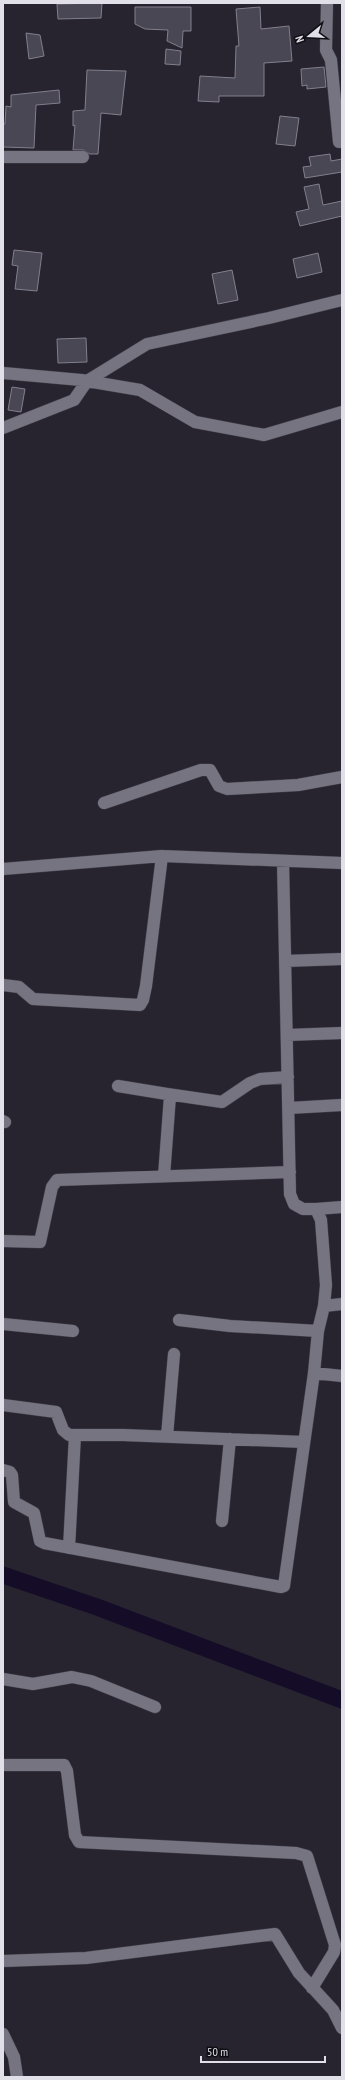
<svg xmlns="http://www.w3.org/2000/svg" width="345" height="2080" font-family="'PT Sans Narrow',sans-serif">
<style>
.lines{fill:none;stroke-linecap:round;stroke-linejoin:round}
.canal{stroke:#150c28;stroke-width:17}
.building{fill:#4a4754;stroke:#827f8d}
.minor-casing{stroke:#424049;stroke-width:13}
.minor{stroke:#777482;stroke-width:12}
</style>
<rect width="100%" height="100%" fill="#27242f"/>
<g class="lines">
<path class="canal" d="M3,1575L97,1607L342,1700"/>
</g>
<path class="building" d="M102,3L101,18L58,19L57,4Z
M135,7H191V31H183L182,48L167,41L168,30L145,29L135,24Z
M260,7L261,29L289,26L292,61L264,63V96H219V102L198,101L200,76L235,78L236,46H239L236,9Z
M26,33L40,35L44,56L29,59Z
M166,49L181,51L180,65L165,64Z
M324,67L326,87L307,89V85L302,86L301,69Z
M87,70L126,71L121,115L101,113L98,154H90L83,150H73L75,125L73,126V111L85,110Z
M59,90L60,103L36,105L34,148L3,147V124H5L6,106L11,107V95Z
M280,116L299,118L295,146L276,144Z
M330,154L331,161L342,159V172L305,178L303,167L311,166L309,157Z
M319,184L323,205L342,201V216L300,226L296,212L309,209L304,187Z
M14,250L42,253L37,291L15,289L18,266L12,265Z
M318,253L322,272L297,278L293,259Z
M232,270L238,300L218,304L212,274Z
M86,338L87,362L58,363L57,339Z
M12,387L25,389L21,412L8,410Z"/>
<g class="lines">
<g class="minor-casing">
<path id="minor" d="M327,3L326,50L331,60L339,142
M3,157H83
M3,373L81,380L140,390L195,422L264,435L342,412
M3,428L74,400L87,381L147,344L269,318L342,300
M104,803L201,770H210L219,786L227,789L298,785L342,777
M3,869L162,856L342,863
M285,961L342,959
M3,985L19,987L33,999L140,1005L143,1000L146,986L162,856
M287,1035L342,1033
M118,1086L167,1094L170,1096L164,1176
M167,1094L222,1102L250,1083L260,1079L288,1077
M289,1108L342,1105
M3,1121L5,1122
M316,1209L342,1207
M3,1241L40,1242L52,1187L57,1180L290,1172
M324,1306L342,1304
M179,1320L230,1326L318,1331
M3,1324L73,1331
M314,1373L342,1376
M3,1405L56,1412L63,1430L69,1435H123L304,1442
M167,1436L174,1354
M3,1470L10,1472L12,1475L14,1502L34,1513L40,1541L44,1543L281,1587L284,1586L314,1373L318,1331L324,1306L326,1285L321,1220L316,1209H303L294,1204L290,1194L283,861
M222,1521L230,1439
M69,1548L75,1435
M3,1679L33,1684L72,1677L91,1681L155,1707
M3,1765H64L67,1771L75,1835L79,1842L296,1853L307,1856L335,1945L334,1952L312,1988
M3,1961L86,1958L275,1934L299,1973L333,2010L342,2028
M3,2034L14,2057L17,2077"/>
</g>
<use href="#minor" class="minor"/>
</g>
<rect width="345" height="2080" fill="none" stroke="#e1e0e8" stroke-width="8"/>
<g transform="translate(309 36) rotate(252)" stroke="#0f0e13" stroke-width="3" paint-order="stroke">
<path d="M0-3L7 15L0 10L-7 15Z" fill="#e1e0e8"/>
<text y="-6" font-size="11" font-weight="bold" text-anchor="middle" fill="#e1e0e8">N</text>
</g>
<path d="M201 2056v6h124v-6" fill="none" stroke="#e1e0e8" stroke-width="2"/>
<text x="207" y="2056" font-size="12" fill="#e1e0e8" stroke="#0f0e13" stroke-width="3" paint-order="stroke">50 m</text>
</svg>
